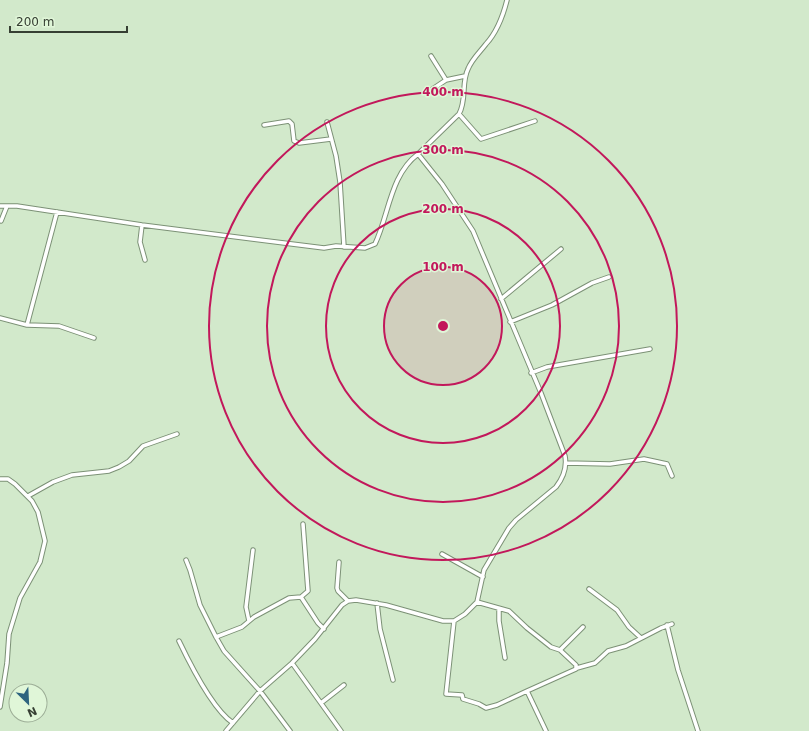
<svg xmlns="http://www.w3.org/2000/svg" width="809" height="731" font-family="'DejaVu Sans',sans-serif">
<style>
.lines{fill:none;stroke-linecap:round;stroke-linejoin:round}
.minor-casing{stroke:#7c9176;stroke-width:5.5}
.minor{stroke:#fff;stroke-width:3.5}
.ring{fill:none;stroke:#c2185b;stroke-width:2}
.centre{fill:#c2185b;stroke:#e0f6d8;stroke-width:2}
.ring-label{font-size:12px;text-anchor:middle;font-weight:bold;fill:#c2185b;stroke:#e0f6d8;stroke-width:3;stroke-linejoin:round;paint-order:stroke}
</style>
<rect width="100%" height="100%" fill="#d2e9cb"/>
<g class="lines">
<g class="minor-casing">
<path id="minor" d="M431,56L446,80
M431,90L446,80L465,76
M459,114L481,139L535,121
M327,122L336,156L340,182L344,247
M264,125L289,121L292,124L294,141L299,143L331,139
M0,206H17L142,225L324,248L336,246L365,248L375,244C389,215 390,175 418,154
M1,221L7,206
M142,225L140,242L145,260
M501,299L561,249
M0,318L27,325L59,326L94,338
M510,322L552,305L592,283L609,277
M27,325L57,212
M531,373L547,367L650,349
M566,463L610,464L644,459L667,464L672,476
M0,479H8L15,484L32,501L38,512L45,541L40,562L20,598L9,634L7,663L0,707
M28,496L53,482L72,475L109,471L119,467L129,461L143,446L177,434
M442,554L483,577
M186,560L190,570L200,605L216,637L224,651L260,691L290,731
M339,562L337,588L338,591L348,601
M589,589L617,610L629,627L641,638
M301,597L318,623L324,629
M477,602L509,611L527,628L551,647L560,650L576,665V669L527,691L546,731
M377,603L380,629L393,680
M499,609V621L505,658
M249,621L246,607L253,550
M454,621L446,694L462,695L463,699L479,704L486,708L497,705L527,691
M667,625L678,670L698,731
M216,637L242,627L254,617L289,598L301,597L308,591L303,524
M179,641C190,664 212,709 233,723
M560,650L583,627
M292,663L341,731
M577,668L595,663L608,651L626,646L661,628L672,624
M321,703L344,685
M226,731L260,691L292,663L315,639L342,605L348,601L356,600L386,605L443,621H454L465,614L477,602L484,570L509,528L516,520L556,487C563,478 567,467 565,456L541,393L473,231L442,184L418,154L459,114C467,100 461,83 468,69C472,59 480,52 486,44C497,32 503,16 507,0"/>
</g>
<use href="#minor" class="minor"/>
</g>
<circle cx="443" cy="326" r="59" fill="#c2185b" fill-opacity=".12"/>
<g class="ring">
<circle cx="443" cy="326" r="59"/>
<circle cx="443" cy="326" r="117"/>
<circle cx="443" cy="326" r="176"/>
<circle cx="443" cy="326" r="234"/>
</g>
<circle cx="443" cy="326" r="6" class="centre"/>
<g class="ring-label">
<text x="443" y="96">400 m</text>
<text x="443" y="154">300 m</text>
<text x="443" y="213">200 m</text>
<text x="443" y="271">100 m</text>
</g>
<g transform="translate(28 703) rotate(156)"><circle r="19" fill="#e0f6d8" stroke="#9cad96"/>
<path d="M0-3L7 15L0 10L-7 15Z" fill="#2e647f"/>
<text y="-6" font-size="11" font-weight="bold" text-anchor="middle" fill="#363f33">N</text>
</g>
<path d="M10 26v6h117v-6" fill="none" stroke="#363f33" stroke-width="2"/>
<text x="16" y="26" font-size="12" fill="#363f33" stroke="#e0f6d8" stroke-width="3" paint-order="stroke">200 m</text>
</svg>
